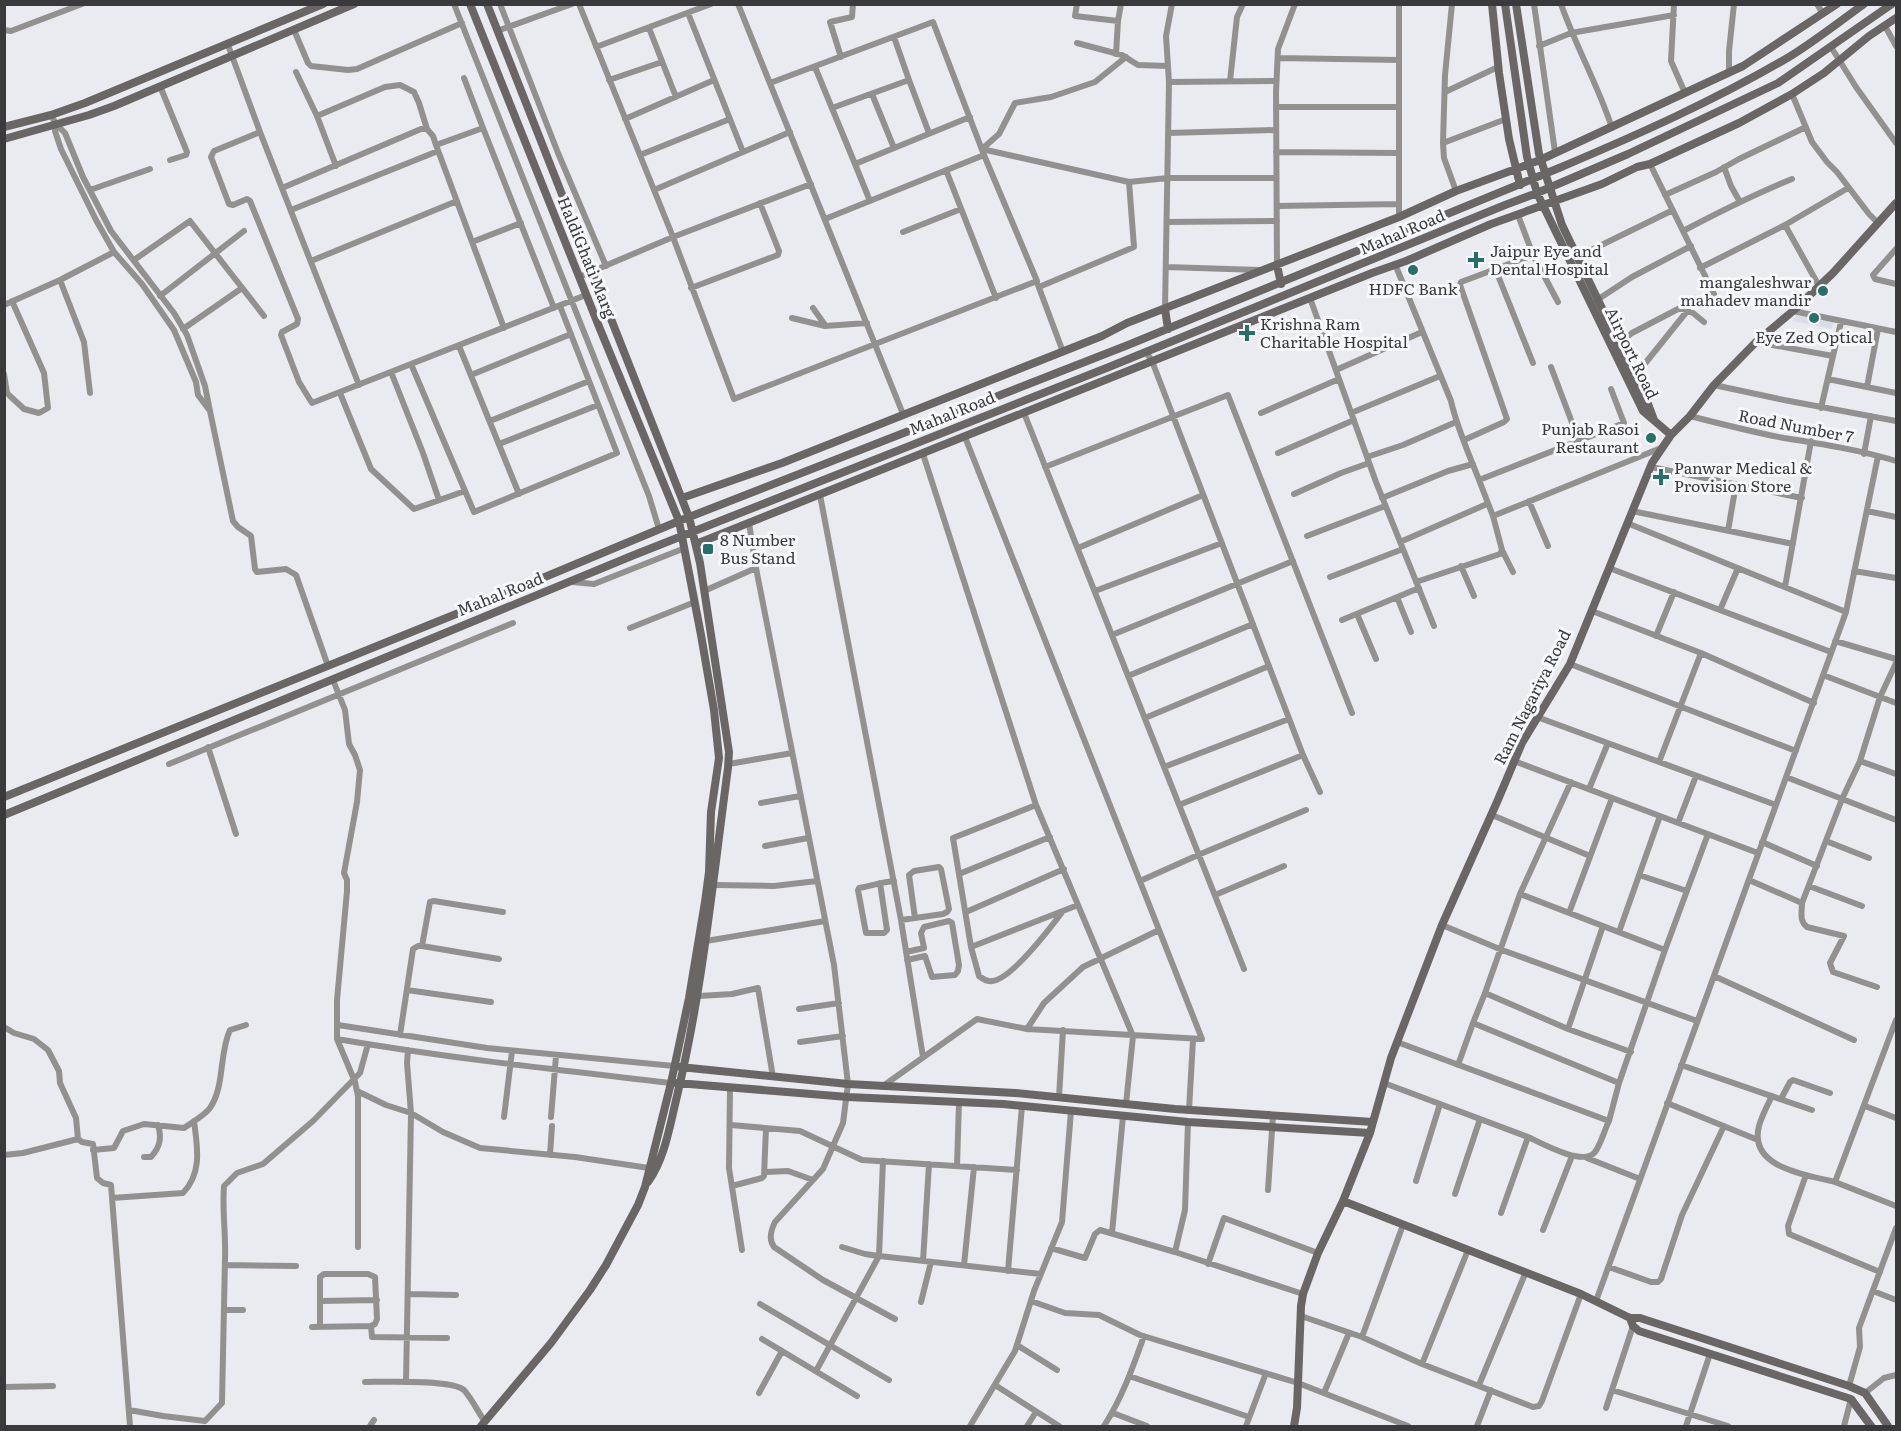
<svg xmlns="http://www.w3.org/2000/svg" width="1901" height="1431" font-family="Literata,serif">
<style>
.built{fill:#dadde9}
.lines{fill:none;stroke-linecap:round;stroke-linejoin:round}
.street{stroke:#939190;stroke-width:6}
.secondary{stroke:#696665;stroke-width:8}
.poi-dot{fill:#27706a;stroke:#f7f8fd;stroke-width:2}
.labels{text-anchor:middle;stroke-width:6;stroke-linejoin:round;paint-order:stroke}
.street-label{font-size:16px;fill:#3a3a3c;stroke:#f7f8fd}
.poi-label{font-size:16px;fill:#3a3a3c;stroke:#f7f8fd;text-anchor:start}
</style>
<rect width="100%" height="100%" fill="#eaebf0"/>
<path class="built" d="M1799,313L1834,320L1832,329L1792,321Z"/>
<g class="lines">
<path class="street" d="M454,4L649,496L659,529
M500,4L558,153L606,266
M579,4L673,237L734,399L1037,281L984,155
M738,4L903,414
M1077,4L1075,16L1118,21
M1452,4L1445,75L1443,143L1444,158L1456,191
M1534,4L1555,152
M1561,4C1576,47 1598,85 1612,128
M1674,4L1671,61L1685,93
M1817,4L1823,14
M688,13L743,152
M1885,26L1896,46
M649,28L676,97
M4,30L11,31L82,4
M294,30L308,63L311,66L348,70L357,69L462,23
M497,31L572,4
M1077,43L1122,55L1138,65L1168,66
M228,45L260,132L359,385
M1539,46L1571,33L1674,15
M596,47L711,4
M1831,47L1856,87L1896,143
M1116,54L1118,21L1121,4
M841,57L830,22L852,17L853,4
M1278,58L1399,60
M815,67L855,164
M296,72L317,116L336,166
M1729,73V51L1734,4
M464,78L483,128
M609,80L662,62
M909,80L929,133
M1230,81L1237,17L1243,4
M1169,82L1276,81
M770,83L933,22L984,155L825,219
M160,86L187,152L186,155L170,160
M1445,92L1498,67
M872,94L894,148
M1792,94L1812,142L1827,162L1837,172L1869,214L1878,223
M1276,107H1398
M832,108L909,80L894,37
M51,115L56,124L65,133L83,177L111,231L174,313L187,335L205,386L210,411L198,395L196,382L174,330L142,284L114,252L96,220L61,149L55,131L56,124
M317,116L385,87L400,85L414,92L419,103L427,129
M625,119L714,80
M260,132L214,151L211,157L229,204L233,205L247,199L250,201L298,319L297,324L282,332L281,335L299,382L312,403L586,295
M1168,133L1276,130
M1443,143L1506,119
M982,149L1129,182L1134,247L1039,287
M982,149L999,134L1015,103L1051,97L1095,82L1126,57
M1276,152L1398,153
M640,155L730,119
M1650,164L1714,294
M1724,167L1731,186L1740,202
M946,170L996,298
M1129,182L1168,178H1276
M282,188L421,129H427L433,136L436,145
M90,190L150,169
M654,190L790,132
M1665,195L1716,172L1739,159L1806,127
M870,201L855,164L970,117
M1277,206L1399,204
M291,210L438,151
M1518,215L1533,255L1558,302
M1399,217V4
M1167,222L1277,221
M1785,225L1819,286
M1683,231C1719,212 1755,194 1792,179
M903,232L961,209
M472,242L521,223
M1896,249L1873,275L1875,279L1896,284
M1577,257L1671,211
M134,260L190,221L264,316
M311,261L457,201
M1395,264L1451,401C1457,428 1469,454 1479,480L1624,423L1611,389
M1277,265L1276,92L1278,49L1295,4
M1166,267L1260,270
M1495,268L1533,363
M1700,268L1785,225L1848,188
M579,277L673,237L811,184
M60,280L84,342L90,393
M1038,285L1063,352
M691,288L778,255L779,251L760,203
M160,296L244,231
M1310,298L1376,482L1434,626
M1597,300L1632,277L1691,246
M4,305L60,280L114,252
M813,308L825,325
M1165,309L1169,82L1166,36L1172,4
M1793,311L1896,332
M792,318L825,326L867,323
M504,328L436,145L483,128L554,308
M183,329L242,288
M1756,342L1833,356L1821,408
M1618,344L1632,333L1680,308L1693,313L1704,322
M459,346L519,494
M1146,352L1152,361L1303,755L1320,792
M1833,356L1841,322
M411,364L474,512L617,453L560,306
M1551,367L1579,441
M1336,370L1422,332
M391,372L423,453L439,500
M4,374L7,393L10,396L24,409L39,413L48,408L44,373L12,301
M471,375L571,334
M1635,376L1688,310
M1828,379L1896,393
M1714,385L1784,400L1896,421
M1867,387L1878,329
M340,393L371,469L414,509L465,491
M210,411L233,521L238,527L251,536L255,569L257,572L286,569L296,575L328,666
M1024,413L1244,969
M1261,413L1339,379
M1351,413L1440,376
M1690,416C1721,424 1752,432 1784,438C1822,444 1860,450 1896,461
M490,421L589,381
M1464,440L1504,422L1507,419L1460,285L1461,282L1533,255
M499,444L598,405
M1278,453L1354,420
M923,454L1036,805L1133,1036L1126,1104
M1864,454L1871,416
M1367,457L1403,445L1456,422
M1045,467L1228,395L1352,713
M1651,467L1802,498
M1294,494L1341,473L1369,463
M820,495L901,920L923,1057
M1382,498L1448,471L1473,464
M1529,501L1548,546
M1632,511L1793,544
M1867,511L1896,517
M1493,516L1661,448
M749,523L756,568
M1627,523L1846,612
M1728,531L1736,484
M1307,536L1385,506
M1400,542L1487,504
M1078,548L1203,495
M1502,550L1513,572
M1461,566L1474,596
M1609,568L1831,652
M1854,571L1896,578
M1330,577L1403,549
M572,582L594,584L685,548
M1416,582L1500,554L1502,550L1493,516L1479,480
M1785,587L1811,441
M704,591L756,568L834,965L848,1084L843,1123L823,1169L775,1222C771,1230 768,1239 774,1247L823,1280L895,1319
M1095,591L1222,543
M1397,597L1411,632
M1720,610L1738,568
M1592,611L1701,653L1814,703
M1357,614L1376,659
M1342,620L1419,588
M630,628L695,602
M1112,635L1293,561
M1656,636L1674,592
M1835,641L1896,659
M1570,664L1796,751
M1823,675L1896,703
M1128,676L1253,624
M333,680L345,710L349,744L355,755L360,770L357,802L344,873L347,880V891L337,1000V1039L355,1082L358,1096V1247
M1537,717L1776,805
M1145,718L1269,666
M208,747L236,834
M1514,761L1758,853
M1860,761L1896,774
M1659,762L1701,653
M169,764L513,623
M729,764L792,753
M1164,767L1289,719
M1786,777L1896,820
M1571,782L1520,894L1665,950L1708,834
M1589,789L1608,743
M761,803L800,796
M1036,805L953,838L971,947L979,976C983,979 987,982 992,981C1012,979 1051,927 1063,911
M1179,805L1303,755
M1492,815L1590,856
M1678,823L1696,776
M1826,841L1869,858
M1762,842L1817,866
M765,846L808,838
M959,874L1050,837
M1639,875L1687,891
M1749,880L1802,903L1842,799L1860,761L1880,697L1896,663
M1140,881L1198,855L1306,810
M880,883L887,930L884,933H866L858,890L859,888C871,886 882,882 894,881
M714,885L774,886L817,881
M1809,886L1862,906
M1215,895L1284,866
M1802,903C1802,912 1799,921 1807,927L1844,936L1830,963L1833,972L1877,987
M966,912L1064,869
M1569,913L1612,798
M901,920L943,914L947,912L949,909L941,869L939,867L914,871L909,875L915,918
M1442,925L1502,950L1697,1021
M1619,932L1660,816
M706,941L825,921
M422,946L499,959
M971,947L1078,905
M906,952L924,948L921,933L924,927L949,921L952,923L959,965L958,971L955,975L932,977L925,956L907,960
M1714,976L1854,1040
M407,990L491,1002
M1485,993L1520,894
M699,996L732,994L758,988L773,1077
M799,1009L839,1003
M338,1025L487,1048L674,1066
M4,1027L14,1033L34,1039L48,1050L59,1071L60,1083L76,1118L78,1139L23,1153L4,1155
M1027,1029L1044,1003L1083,967L1159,930
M1568,1029L1603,926
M400,1035L413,949L418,946H422L430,902L434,901L503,912
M337,1039C448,1058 559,1070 671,1083
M800,1042L843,1036
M1397,1042L1609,1121L1619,1083
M1631,1052L1568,1029L1485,993L1473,1023L1619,1083L1665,950
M1458,1065L1473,1023
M1681,1065L1812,1110
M1384,1083L1528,1137L1501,1213
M883,1086L977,1019L1027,1029L1202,1039L965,437
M730,1088L729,1168L742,1250
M357,1091L386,1105L411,1113L443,1132L480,1148L575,1157L649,1168
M1772,1096C1767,1106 1762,1115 1759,1126C1748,1168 1807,1175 1835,1182L1896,1020
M1059,1097L1063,1030
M1781,1099L1790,1082L1793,1080L1830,1093
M1667,1103L1758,1140
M1865,1106L1896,1118
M1189,1110L1193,1040
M504,1117L512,1051
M551,1117L556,1056
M731,1125L800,1131L862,1160L1017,1170
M1528,1137C1541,1143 1584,1167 1595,1152C1601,1144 1604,1131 1609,1121
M78,1139L82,1142L93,1144L97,1178L103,1183L111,1185L130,1426
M93,1150L114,1148L123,1131L144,1124L184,1128C192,1122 204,1116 210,1108C225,1086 219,1053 230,1030L246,1025
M550,1155L552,1126
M144,1157H151C160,1147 162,1138 158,1125
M1587,1158L1640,1179
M957,1166L959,1102
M766,1172L788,1171L813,1180
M1806,1175L1788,1226L1789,1234L1880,1272
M1416,1181L1440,1104
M1835,1182L1896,1206
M732,1186L762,1178L764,1176L766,1128
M1268,1190L1273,1115
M1455,1194L1480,1119
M112,1198L183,1193C203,1172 197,1146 194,1121
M1543,1230L1572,1156
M1112,1233L1123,1116
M842,1247L865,1254L879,1256L883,1161
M1051,1248L1085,1258L1095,1234L1100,1230L1175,1252L1303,1294
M1175,1252L1185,1210L1188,1122
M923,1261L929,1164
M1208,1264L1224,1218L1318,1253
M225,1265L296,1266
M964,1265L974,1167
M1609,1267L1651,1282H1658L1661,1279L1682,1215L1724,1126
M1008,1271L1022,1106
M1873,1291L1896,1300
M409,1294L456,1295
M320,1301L377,1300
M1031,1301L1065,1313L1099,1315L1140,1335L1298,1383L1408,1426
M1596,1301L1846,612L1878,456
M921,1302L931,1262
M760,1304L889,1380
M224,1310H243
M1301,1316L1362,1337L1422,1364L1533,1407L1539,1406L1542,1401L1581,1294
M312,1327L371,1326L372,1337L447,1338
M320,1327V1277L324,1274H368L375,1277L377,1319L375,1324L371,1326
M1362,1337L1403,1225
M762,1339L857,1396
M1017,1345L1057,1370
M1422,1364L1468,1250
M816,1371L879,1256L1041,1274
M1129,1376L1249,1417
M365,1382C383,1382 452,1379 464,1390C472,1399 478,1412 485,1422
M406,1382L411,1113L407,1063L408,1050
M995,1385L1059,1426
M1479,1385L1525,1274
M1849,1386L1860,1347L1859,1328L1896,1228
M4,1387L53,1386
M1612,1390L1728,1426
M759,1393L782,1351
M1324,1393L1349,1333
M1865,1393L1884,1378L1896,1375
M1606,1408L1633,1326
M129,1410L163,1416L205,1421
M1113,1413L1147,1426
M205,1421L222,1403C223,1355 224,1307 225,1259C226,1234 222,1211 224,1186L237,1173L263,1164L313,1121L360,1073L368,1044
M370,1426L374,1420
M970,1426L1015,1351L1034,1291L1062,1222L1071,1111
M1027,1426L1036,1412
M1104,1426C1122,1398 1133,1367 1144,1336
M1246,1426L1266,1373
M1477,1426L1491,1390
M1686,1426L1710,1354
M1844,1426L1851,1399"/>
<path class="secondary" d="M470,4L600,329L679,521L701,635L714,710L719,758L711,812L709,872L705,902L689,998L671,1083L645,1187L638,1205L606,1265L590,1290L551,1343L481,1426
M487,4L689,517L700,563L729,752L728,768C713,878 703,988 677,1096C670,1125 665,1158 648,1182
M1492,4L1499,73L1509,139L1520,185
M1516,4L1539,154L1562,225L1648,404L1654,420
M4,127L51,115L85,103L323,4
M4,139L89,115L114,106L354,4
M1277,265L1281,284
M1165,309L1168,329
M1671,435L1690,416L1714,385L1756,342L1793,311L1833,273L1896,203
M682,498L782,463L1102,336L1127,323L1399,217L1456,191L1540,160L1743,66L1837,4
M696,544L1372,273L1406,261L1491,224L1602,184L1637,167L1650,164L1739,123L1792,94L1824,73L1869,36L1896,18
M4,797L466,610L679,521L1128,345L1559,168C1637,135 1716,100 1789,57C1815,41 1839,22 1864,4
M4,815L634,555L1109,367L1505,205L1537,193L1628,154L1778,83L1892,4
M680,1067L848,1084L1015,1093L1175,1109L1373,1122
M677,1083L848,1097L1003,1104L1188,1122L1370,1133
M1343,1201L1581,1294L1630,1318H1640L1849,1386L1865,1393L1888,1426
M1630,1318L1633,1326L1639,1331L1851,1399L1871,1426
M1294,1426L1297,1408L1301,1306L1303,1294L1318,1253L1343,1201L1370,1133L1391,1058L1442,925L1497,802L1522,743L1570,664L1652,463L1671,435L1643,411L1537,193L1527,157L1505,4"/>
</g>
<g class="poi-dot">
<path d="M1473 251h6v6h6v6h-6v6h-6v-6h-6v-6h6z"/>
<circle cx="1413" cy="270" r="6"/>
<circle cx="1823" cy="291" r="6"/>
<circle cx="1814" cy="318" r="6"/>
<path d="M1244 324h6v6h6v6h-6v6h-6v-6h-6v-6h6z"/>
<circle cx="1651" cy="438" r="6"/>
<path d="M1658 468h6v6h6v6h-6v6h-6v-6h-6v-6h6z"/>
<rect x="702" y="543" width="12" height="12" rx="3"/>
</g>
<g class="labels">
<g class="street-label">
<text transform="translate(1402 232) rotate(-23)" y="6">Mahal Road</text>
<text transform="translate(587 257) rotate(68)" y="6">HaldiGhati Marg</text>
<text transform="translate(1632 353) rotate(64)" y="6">Airport Road</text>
<text transform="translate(952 413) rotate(-22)" y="6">Mahal Road</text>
<text transform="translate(1796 426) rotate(11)" y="6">Road Number 7</text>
<text transform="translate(500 594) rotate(-22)" y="6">Mahal Road</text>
<text transform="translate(1532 697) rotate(-63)" y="6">Ram Nagariya Road</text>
</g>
<g class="poi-label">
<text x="1490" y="257">Jaipur Eye and<tspan x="1490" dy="18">Dental Hospital</tspan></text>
<text x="1811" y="288" text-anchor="end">mangaleshwar<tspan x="1811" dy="18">mahadev mandir</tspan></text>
<text x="1413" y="295" text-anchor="middle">HDFC Bank</text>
<text x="1260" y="330">Krishna Ram<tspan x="1260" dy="18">Charitable Hospital</tspan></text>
<text x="1814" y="343" text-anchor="middle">Eye Zed Optical</text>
<text x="1639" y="435" text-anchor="end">Punjab Rasoi<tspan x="1639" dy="18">Restaurant</tspan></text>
<text x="1674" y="474">Panwar Medical &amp;<tspan x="1674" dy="18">Provision Store</tspan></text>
<text x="720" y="546">8 Number<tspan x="720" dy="18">Bus Stand</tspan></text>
</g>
</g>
<rect width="1901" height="1431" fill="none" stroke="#3a3a3c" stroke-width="12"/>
</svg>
